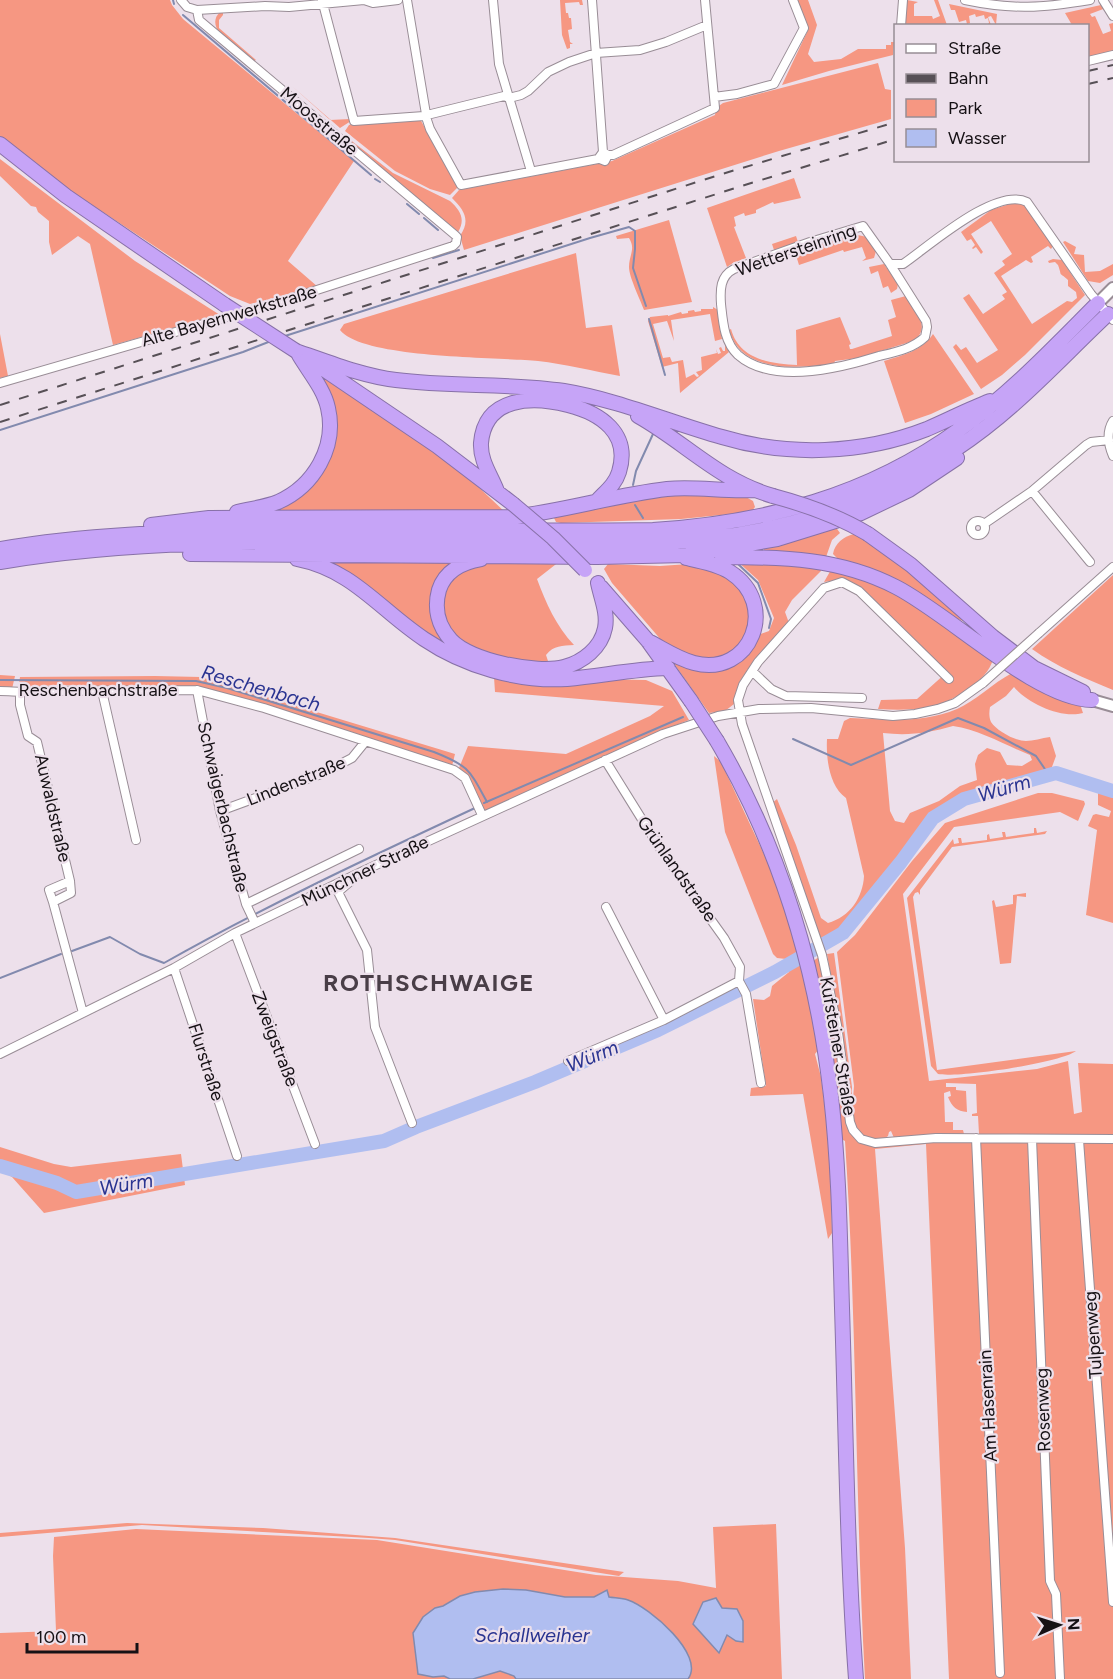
<svg xmlns="http://www.w3.org/2000/svg" width="1113" height="1679" font-family="Figtree,sans-serif">
<style>
.green{fill:#f69782;fill-rule:evenodd}
.water{fill:#b0bef0;stroke:#828aae;stroke-width:1.5}
.lines{fill:none;stroke-linecap:round;stroke-linejoin:round}
.stream{stroke:#828aae;stroke-width:2}
.river{stroke:#b0bef0;stroke-width:14}
.street-casing{stroke:#998d96;stroke-width:10}
.secondary-casing{stroke:#998d96;stroke-width:14}
.highway-casing{stroke:#8871a8;stroke-width:16}
.street{stroke:#fff;stroke-width:8}
.secondary{stroke:#fff;stroke-width:10}
.highway{stroke:#c6a4f7;stroke-width:14}
.rail{stroke:#575056;stroke-width:2;stroke-dasharray:10 10;stroke-linecap:butt}
.street-bridge-casing{stroke:#998d96;stroke-width:10;stroke-linecap:butt}
.highway-bridge-casing{stroke:#8871a8;stroke-width:16;stroke-linecap:butt}
.street-bridge{stroke:#fff;stroke-width:8}
.highway-bridge{stroke:#c6a4f7;stroke-width:14}
.labels{text-anchor:middle;stroke-width:4.5;stroke-linejoin:round;paint-order:stroke}
.street-label{font-size:18px;fill:#161115;stroke:#ede0eb}
.water-label{font-size:20px;font-style:italic;fill:#2a3491;stroke:#ede0eb}
.district-label{font-size:24px;font-weight:bold;letter-spacing:1.5px;fill:#493e47;stroke:#ede0eb}
</style>
<rect width="100%" height="100%" fill="#ede0eb"/>
<path class="green" d="M0,0H170L172,5L183,19L354,161L288,261L318,287L250,304L230,296L71,191L0,136Z
M560,0H582L583,5H580L579,2L565,3L566,13H568L569,18H571L572,29L568,30L570,42L573,44H570V48L567,49L562,35Z
M795,0H808L817,25L808,54L814,62L841,59L858,49H886V45H891V42H894L893,55L829,71L782,85L808,30Z
M907,0L918,2L914,4V16H932L933,19L940,16L934,0H938L947,25H955H905Z
M949,4L997,14L996,25L991,16L988,17L991,25H987L989,23L988,18L985,19L984,15L976,17L975,14L969,16L970,23L967,24L966,20L959,22L955,10H951Z
M1101,5L1106,8L1090,14L1092,17L1095,16L1103,34L1111,31L1109,24L1113,23V52L1088,58V26L1072,25L1065,13Z
M220,12H223V15L219,20V28L256,60L253,62C240,52 202,29 220,12Z
M878,63L885,89L891,90V119L779,151L464,250L460,236C471,220 464,210 452,198L459,190L612,161L715,115L716,108L723,103Z
M293,87L330,120L350,119L351,121L340,128Z
M420,119L458,187L450,195L430,189L395,171L345,131L349,125L354,123Z
M344,135L393,173L450,201C460,210 466,219 458,232L343,138Z
M0,159L135,261L220,315L113,345L90,244L78,236L52,255L49,242V221L38,212L36,207L31,206L0,176Z
M794,178L801,198L774,204L773,202L756,210V213L745,216L744,213L734,217L736,226L734,227L746,258L733,263L727,267L707,208Z
M1016,202L1024,204L1026,207L1053,246L1051,249L1048,246L1031,257L1033,262L1031,263L1026,260L1001,276L1032,324L1067,301L1072,302L1077,298L1076,292L1068,286V280C1057,270 1063,279 1058,265L1055,262L1049,263L1048,261L1053,259L1062,260L1085,295L1025,355L1002,375L981,389L953,347L956,344L961,350L966,347L977,363L998,350L963,298L969,294L983,314L1005,299L1002,295L1007,292L994,273L1005,265L1002,261L1012,254L991,221L971,234L983,252L981,254L976,247L973,249L972,248L975,245L971,239L967,241L961,232L991,210Z
M669,220L692,302L644,310C640,299 629,277 629,267C629,255 636,249 629,238L617,239L616,236Z
M853,234L867,237L876,251L874,258L862,261L866,258L862,247L844,252L843,250L799,265L795,252Z
M796,236L798,242L774,250L772,244Z
M1065,241L1076,247L1074,254L1084,255L1085,272L1100,271L1113,264V275L1100,283L1088,281L1063,242Z
M576,253L586,328L612,325L620,376C592,371 565,364 538,361C499,357 363,359 340,330L344,324Z
M884,264L898,284L897,289L891,293L888,286L883,288L878,271L871,274L869,267Z
M906,296C916,311 932,328 913,341L858,358L835,361L834,364C798,368 742,374 729,330L731,329C739,359 770,364 797,365L796,330L840,317L851,344L849,345L850,349H852L892,336L888,320L896,317L891,300Z
M713,307L718,310L722,339L715,341L710,314L671,320L674,341L667,321L653,324L663,358L670,357L672,362L683,360L686,378L694,374L697,377L699,376L696,372L702,370L701,357L717,353L716,349L718,354L721,353L719,348L721,347L723,351H725V345L729,352L680,393L678,363L662,367L648,321L650,317L668,315V316L681,312L682,314L688,313V311L694,310L695,312L701,311V309H713Z
M0,334L8,376L0,378Z
M933,334L974,394L931,414L905,423L884,361C903,355 922,351 933,334Z
M319,375L428,448L470,479L507,514L248,513L280,505L328,456Z
M679,494L746,497L753,501L755,507L751,512L681,519L561,523L556,522L554,518L616,502Z
M835,526L840,533L832,540L826,557L790,553L764,552V546Z
M854,534L906,566L965,618L963,621L953,617L838,559L833,554C835,543 843,537 854,534Z
M458,560L435,596L460,654L428,635L359,579L329,562Z
M736,560L819,565L821,571L792,600L785,612L789,623L752,664L740,681L734,704L725,711L709,713L670,658L742,659L753,648L758,635L769,631L774,618L758,580Z
M486,561H560L537,579C546,603 556,626 574,645C562,646 554,645 546,655L548,661L554,664H524L468,648L445,628L440,599L450,576Z
M608,564L660,566L689,564L719,570L739,587L752,604V621L737,650L711,661L687,657L662,641L612,583L604,569Z
M832,568L873,582L931,613L993,659C988,682 949,704 926,708C911,710 894,710 878,709L881,700L917,699L946,673L864,592L845,579L824,582Z
M1113,575V690C1084,678 1057,667 1032,649Z
M1012,673L1080,704L1083,713C1062,719 1028,704 1014,687L1006,696L990,707C989,713 989,717 991,722C997,731 1015,741 1026,741C1033,741 1042,738 1050,737L1056,756L1049,775L964,799L933,818L864,909L843,933L829,940L816,936L771,804L777,799L796,845L821,918L828,923C850,917 863,897 864,876L846,798C829,786 826,758 827,739H838L844,721L850,718C887,719 921,724 957,709C974,702 993,683 1012,673ZM953,726C980,730 1005,745 1030,755L1032,760L1022,766L1007,765L1000,752L987,748L978,755L975,764L977,780L960,786L939,801L910,813L904,823L895,821L890,811L883,733C908,736 929,733 953,726Z
M0,675L15,676L12,689H0Z
M155,676L201,677L455,754L452,766L203,688L53,685L18,690L20,677Z
M494,677L646,680L672,691L689,720L656,733L485,812L468,776L459,768L468,746L566,754L650,716L664,706L495,692Z
M714,756L721,762L776,880L794,936L819,1049L815,1054L821,1077L830,1149L832,1233L828,1239L803,1094L750,1096L751,1088L766,1086L753,999L764,1000L770,996L772,986L789,972L786,959L777,958L773,954L725,832Z
M1098,791L1113,795V923L1086,915L1097,830L1088,826L1093,815L1096,814L1109,817L1111,811L1098,805Z
M1038,793H1052L1084,801L1085,804L1078,821L1060,812L954,827L903,894L929,1081L1037,1069L1068,1061L1074,1114L1082,1112L1078,1063L1113,1064V1135L979,1134L978,1116H972V1114L977,1113L976,1084L946,1083V1087H956V1090L966,1091L967,1112C957,1111 952,1107 948,1097L951,1096L950,1091L944,1093L945,1122H953V1130H963L964,1134H968L967,1135L894,1138L891,1131L889,1132L888,1136L882,1140C854,1137 854,1129 850,1103L853,1099L854,1086L837,952L855,935L912,861L945,823Z
M1034,828H1036L1037,833L1047,831L1045,834L952,847L920,890V895L918,892L915,893L913,897L937,1070L1076,1051C1060,1063 958,1078 938,1074L931,1066L907,898L953,839L954,844L959,843L958,838H961L962,843L987,840V835L989,834L990,839L1003,837L1002,832H1005L1006,837L1034,833Z
M1026,893V897L1017,896L1011,963L1000,964L992,901L994,900L996,907L1013,904V895Z
M834,953L852,1087V1097L850,1101L845,1061L827,954Z
M819,957L837,1042L846,1121L855,1139L863,1144L876,1147L949,1141H1113V1679H949L926,1144L875,1149L905,1548L911,1679H865C855,1500 857,1320 845,1141L841,1139C836,1079 828,1019 813,961Z
M0,1147L54,1164L71,1167L181,1154L185,1185L44,1213L12,1177L0,1170Z
M127,1523L263,1528L395,1538L624,1572L619,1576L395,1540L369,1538L142,1525L0,1537V1533Z
M776,1524L782,1679H0V1633L56,1631L53,1556L54,1537L136,1529L377,1540L596,1575L678,1581L716,1588L713,1527ZM716,1599L722,1608L713,1644L693,1624L704,1602Z"/>
<path class="water" d="M503,1589L526,1590L565,1597H594L607,1590L609,1597C615,1598 622,1598 628,1600C649,1607 706,1655 688,1679H516L514,1676L500,1671L473,1679H450L444,1676L433,1677L418,1674L413,1633L423,1617L435,1608L443,1606L460,1596L475,1592Z
M716,1598L722,1608L737,1609L743,1621V1642L736,1641L727,1635L719,1653L693,1624L703,1602Z"/>
<g class="lines">
<path class="stream" d="M173,0L174,4
M183,15L371,175
M375,179L380,182
M407,204L419,214
M424,218L438,230
M433,258L459,250
M649,319L665,375
M285,336L590,238L629,227L635,231V249L633,268L646,306
M0,430L243,352L271,341
M633,485L636,471L653,434
M635,505L643,518
M738,564L758,583L771,619L769,628
M0,680L196,681L227,688L434,752C469,766 469,769 487,802
M793,739L851,765L958,718L984,728L1036,756L1049,775
M484,803L683,717
M72,951L110,937L140,954L164,963C265,906 370,857 475,808
M0,978L61,954"/>
<path class="river" d="M0,1166L57,1183L76,1192L384,1141L416,1127L535,1082L658,1030L775,972L843,933L901,862L933,818L964,799L1056,773L1113,791"/>
<g class="street-casing">
<path id="street" d="M322,0L354,121L424,116
M364,0L373,3L398,0
M407,0L426,114
M493,0L499,64L531,171
M592,0L603,152
M705,0L714,97
M965,0C1013,10 1042,8 1090,0
M1103,0L1113,16
M197,10L265,6L289,7L364,0
M901,26L903,0
M1088,61L1113,55
M427,115L504,96L509,98L521,95L528,91L548,72L569,62L596,53L640,50L666,42L707,25
M426,117L430,129L461,185L598,159L603,152L608,155
M600,159L605,161L608,155H613L715,108L714,97L737,94L774,84L804,28L793,0
M890,264L926,321L927,327L925,337C912,349 896,352 879,356C841,368 772,385 738,355C724,342 723,322 721,304C720,290 720,276 734,269L810,242L863,226L890,264H903C928,247 996,186 1027,202L1091,294L1113,320
M0,383L289,299L453,246L456,243L457,237L455,235L199,20L197,10L187,7L181,0
M1113,421C1106,432 1108,444 1113,456
M1032,491L1090,562
M971 528a7 7 0 1 1 14 0a7 7 0 1 1-14 0Z
M984,524L1032,491L1086,445L1091,442L1109,440
M1039,633L1113,567
M752,671L771,689L786,696L862,698
M949,679L859,591L842,582L824,588L758,662L743,685L738,700L742,724L822,955L837,1025L850,1122L853,1130L861,1139L875,1143L936,1138L1113,1139
M197,690L220,811L246,904L255,923
M0,691C13,691 23,693 36,691L197,690L264,708L454,770L465,778L482,815
M102,691L136,840
M20,693V705L28,736L37,742L70,881L71,893L53,902L83,1013
M605,760L661,850L724,938L740,967L739,981L746,994L761,1083
M220,811L321,774L352,758L365,742
M352,880L338,892L367,950L375,1027L412,1123
M53,902L49,890L70,881
M246,904L359,849
M606,907L664,1020
M235,933L315,1144
M174,968L237,1156
M0,1054L174,968L235,933L365,870L663,734L718,716L759,709L811,708L893,716L915,714L938,709L955,703L983,683
M568,1061L664,1020L739,981
M976,1138L1000,1673
M1032,1139L1050,1581L1056,1594L1060,1679
M1079,1140L1113,1602"/>
</g>
<g class="secondary-casing">
<path id="secondary" d="M1098,303L1113,288
M1092,700L1113,706"/>
</g>
<g class="highway-casing">
<path id="highway" d="M0,144L66,196L225,305
M296,351C328,362 362,376 396,380C452,387 509,383 564,391C618,400 669,422 722,437C788,457 863,454 927,429C948,420 969,409 990,401
M313,362L437,446L513,504
M638,416C686,443 718,480 773,496
M497,491C491,475 480,461 481,443C485,396 533,396 568,405C600,413 631,433 619,472C615,485 605,492 597,501
M237,512C251,509 265,507 278,502C314,486 337,447 328,408C324,389 309,372 299,355
M151,525L209,518L512,517C565,511 615,495 667,489C696,486 725,492 754,490
M868,534L911,565L993,637L1034,668L1083,692
M0,549C86,534 171,532 258,530C390,528 522,532 653,530C765,523 868,496 960,429C1011,393 1054,347 1098,303
M190,554L597,557L687,555L777,539L861,513L909,490L957,458
M722,557C783,557 840,558 896,587C949,614 1036,699 1092,700
M297,559C353,570 379,609 424,639C464,666 518,682 567,679C601,676 634,669 668,668
M481,559C463,562 445,571 439,590C434,608 438,626 451,640C470,661 537,674 564,667C583,662 601,648 605,628C608,613 601,598 598,583
M0,562C158,536 320,543 479,543C625,544 755,554 891,486C935,465 977,437 1014,404C1046,376 1076,344 1108,314
M601,587L648,641L691,701
M648,641C662,648 678,659 694,663C751,678 780,604 730,572C717,564 700,561 686,558
M717,741C781,850 817,972 831,1096C839,1167 840,1238 842,1308C846,1432 847,1556 856,1679"/>
</g>
<use href="#street" class="street"/>
<use href="#secondary" class="secondary"/>
<use href="#highway" class="highway"/>
<path class="rail" d="M1088,71L1113,65
M1088,84L1113,78
M0,405L722,174L896,122
M0,422L748,184L896,139"/>
<g class="street-bridge-casing">
<path id="street-bridge" d="M983,683L1039,633"/>
</g>
<g class="highway-bridge-casing">
<path id="highway-bridge" d="M225,305L296,351
M773,496C807,505 838,516 868,534
M513,504L553,538L585,570
M691,701L717,741"/>
</g>
<use href="#street-bridge" class="street-bridge"/>
<use href="#highway-bridge" class="highway-bridge"/>
</g>
<g class="labels">
<g class="street-label">
<text transform="translate(319 121) rotate(40)" y="6">Moosstraße</text>
<text transform="translate(796 250) rotate(-19)" y="6">Wettersteinring</text>
<text transform="translate(229 316) rotate(-16)" y="6">Alte Bayernwerkstraße</text>
<text x="98" y="696">Reschenbachstraße</text>
<text transform="translate(296 781) rotate(-22)" y="6">Lindenstraße</text>
<text transform="translate(223 807) rotate(77)" y="6">Schwaigerbachstraße</text>
<text transform="translate(53 808) rotate(77)" y="6">Auwaldstraße</text>
<text transform="translate(677 869) rotate(55)" y="6">Grünlandstraße</text>
<text transform="translate(365 871) rotate(-26)" y="6">Münchner Straße</text>
<text transform="translate(275 1039) rotate(69)" y="6">Zweigstraße</text>
<text transform="translate(838 1046) rotate(80)" y="6">Kufsteiner Straße</text>
<text transform="translate(206 1062) rotate(72)" y="6">Flurstraße</text>
<text transform="translate(1093 1335) rotate(-94)" y="6">Tulpenweg</text>
<text transform="translate(988 1406) rotate(-93)" y="6">Am Hasenrain</text>
<text transform="translate(1043 1410) rotate(-92)" y="6">Rosenweg</text>
</g>
<g class="water-label">
<text transform="translate(261 688) rotate(16)" y="7">Reschenbach</text>
<text transform="translate(1004 788) rotate(-16)" y="7">Würm</text>
<text transform="translate(592 1056) rotate(-22)" y="7">Würm</text>
<text transform="translate(126 1184) rotate(-9)" y="7">Würm</text>
<text x="532" y="1642">Schallweiher</text>
</g>
<g class="district-label">
<text x="429" y="991">ROTHSCHWAIGE</text>
</g>
</g>
<rect x="894" y="24" width="195" height="138" fill="#ede0eb" stroke="#978d95" stroke-width="1.5"/>
<rect x="906" y="44" width="30" height="9" fill="#ffffff" stroke="#978d95" stroke-width="1.5"/>
<text x="948" y="54" font-size="18" fill="#161115">Straße</text>
<rect x="906" y="74" width="30" height="9" fill="#575056" stroke="#978d95" stroke-width="1.5"/>
<text x="948" y="84" font-size="18" fill="#161115">Bahn</text>
<rect x="906" y="99" width="30" height="18" fill="#f69782" stroke="#978d95" stroke-width="1.5"/>
<text x="948" y="114" font-size="18" fill="#161115">Park</text>
<rect x="906" y="129" width="30" height="18" fill="#b0bef0" stroke="#978d95" stroke-width="1.5"/>
<text x="948" y="144" font-size="18" fill="#161115">Wasser</text>
<g transform="translate(1059 1625) rotate(87)" stroke="#ede0eb" stroke-width="4.5" paint-order="stroke">
<path d="M0-4.5L10 22L0 15L-10 22Z" fill="#161115"/>
<text y="-9" font-size="16" font-weight="bold" text-anchor="middle" fill="#161115">N</text>
</g>
<path d="M27 1643v9h110v-9" fill="none" stroke="#161115" stroke-width="3"/>
<text x="36" y="1643" font-size="18" fill="#161115" stroke="#ede0eb" stroke-width="4.5" paint-order="stroke">100 m</text>
</svg>
